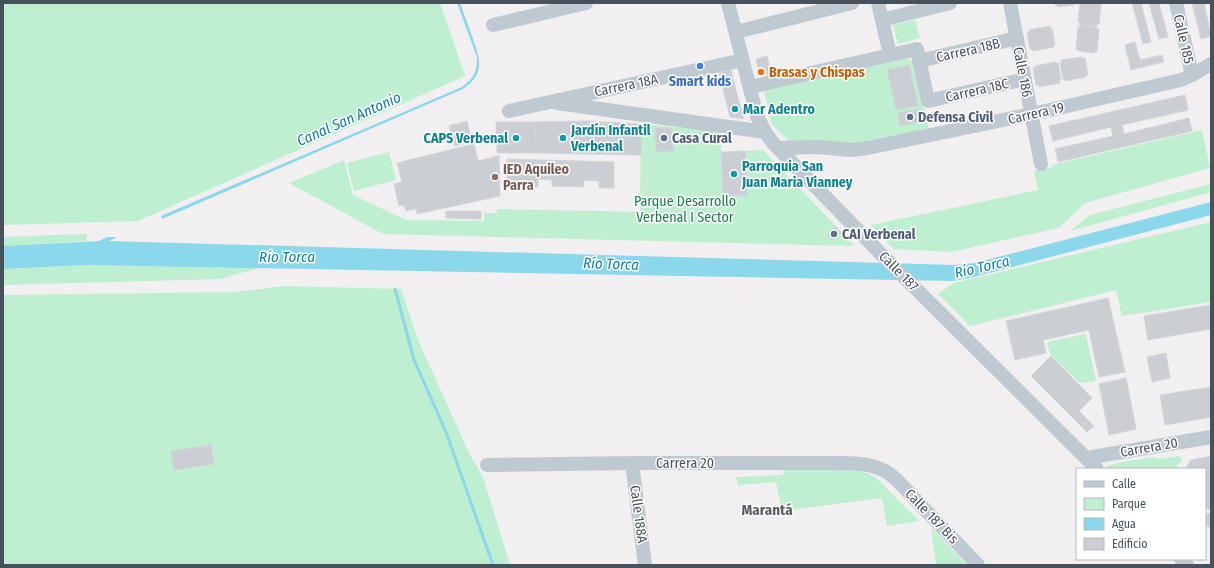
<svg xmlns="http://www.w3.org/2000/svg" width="1214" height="568" font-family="'Fira Sans Condensed',sans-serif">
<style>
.green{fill:#bdefd0;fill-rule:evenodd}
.water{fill:#8bd7eb}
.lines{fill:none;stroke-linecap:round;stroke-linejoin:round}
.stream{stroke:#8bd7eb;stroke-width:3}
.building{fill:#cbced3;stroke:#d3d5da}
.minor{stroke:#bfc9d1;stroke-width:14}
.shop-dot{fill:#3f7fe0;stroke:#fff;stroke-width:1.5}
.food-dot{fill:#e8710a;stroke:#fff;stroke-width:1.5}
.culture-dot{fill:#0f9aa8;stroke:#fff;stroke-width:1.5}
.service-dot{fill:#5c6f8a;stroke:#fff;stroke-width:1.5}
.education-dot{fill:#8d6e63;stroke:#fff;stroke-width:1.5}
.labels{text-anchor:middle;stroke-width:3;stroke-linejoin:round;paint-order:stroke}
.street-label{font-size:14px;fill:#47525c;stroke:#fff}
.food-label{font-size:14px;font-weight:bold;fill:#c56008;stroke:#fff;text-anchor:start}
.shop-label{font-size:14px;font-weight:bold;fill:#366cbe;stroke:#fff}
.culture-label{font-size:14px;font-weight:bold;fill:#0d838f;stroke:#fff;text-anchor:start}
.service-label{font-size:14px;font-weight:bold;fill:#4e5e75;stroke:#fff;text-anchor:start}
.education-label{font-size:14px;font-weight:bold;fill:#785e54;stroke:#fff;text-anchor:start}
.park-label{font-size:14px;fill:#187d4b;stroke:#fff}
.water-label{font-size:15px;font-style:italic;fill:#0d81a0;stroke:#fff}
.neighbourhood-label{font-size:15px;font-weight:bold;fill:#5b5f64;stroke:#fff}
</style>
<rect width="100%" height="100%" fill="#f1efef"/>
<path class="green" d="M3,3H440L465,76L138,221L3,225Z
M915,20L920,38L898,44L893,25Z
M906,59L911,60L914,65L929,131L867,145L789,141L772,125L764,91Z
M641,124L720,131L723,196L747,195L745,151L763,150L855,246L383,234L289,183L344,160L353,195L406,220L484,221V213H497V209L640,212ZM655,128H672L673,151L656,152Z
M1202,130L1210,168L1085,203L1059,228L951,252L893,249L871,225L1038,190L1034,171L1053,167L1052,165Z
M389,152L396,180L354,191L347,163Z
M1211,184V192L1070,231L1090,215Z
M1211,222V302L1122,316L1116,290L970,326L938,294L954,283Z
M87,234L86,241L3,246V237Z
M86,265L259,268L220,279L3,285V269Z
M284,286L401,289L418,340L469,453L483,477L510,565H3V295L236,292Z
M1086,334L1096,381L1080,383L1050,354L1047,342Z
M1179,456L1180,458H1182C1182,462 1177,464 1176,469H1106L1107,466L1114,464L1115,465L1117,463L1153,457L1159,459Z
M784,470H857C865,472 871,474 877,479L919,521L887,526L882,498L782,511L776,482L738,485L736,477L783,475Z
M931,528L967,565H936Z"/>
<path class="water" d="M457,3H460C464,14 468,25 472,36C480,59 486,73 463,89L162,219L161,216L462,87C474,78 477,72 477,57Z
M1211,202V215L970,278L953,281L86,265L3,269V246L99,241L107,237H117L109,241L955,265L975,263Z"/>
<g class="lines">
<path class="stream" d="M395,289L414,360L446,432L493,565"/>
</g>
<path class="building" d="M1055,3H1074V5L1058,7L1057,5H1055Z
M1080,3H1101L1099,24H1097V26L1080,25V23L1078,22Z
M1132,3H1141L1151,42L1143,44Z
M1149,3H1159L1168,37L1159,39Z
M1192,3H1204L1211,36L1201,39Z
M1080,25L1097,27V29H1099L1097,51H1095V53L1078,51V49H1076L1078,27L1080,28Z
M1050,26V29L1052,28L1055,45H1053L1054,47L1033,51L1032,49H1030L1027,33L1029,32V30Z
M1135,42L1140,60L1162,55L1164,62L1131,70L1125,45Z
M767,56L771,73L760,76L756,59Z
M1082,57V58H1085L1088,75H1086V77L1065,81V79H1063L1060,63L1062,62L1061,60Z
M1056,62V64L1058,63L1061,80L1059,81L1060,83L1039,87L1038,84L1036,85L1033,68H1035V66Z
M909,65L918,106L896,110L887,70Z
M731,70L738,98L726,101L719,73Z
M1185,95L1188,110L1122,125L1124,134L1189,118L1192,131L1058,162L1055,149L1113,136L1111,127L1053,141L1049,126Z
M738,98L744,119L730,117L726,101Z
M919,109L922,121L900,126L898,113Z
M467,121L472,142L455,146L449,126Z
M589,121L590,154L536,153L535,122Z
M589,121L641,124V155L590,154Z
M496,122H535L536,153H497Z
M655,128H672L673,151L656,152Z
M474,144L478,161L499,156L500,196L417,214L416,209L406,211L404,205L399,206L394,184L402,182L397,163Z
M745,151L747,195L723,196L721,152Z
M507,159L614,162V188H599V181L584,180V187L552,186V180L538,179V187L507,186Z
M446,211H481V219L446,218Z
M835,227L841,233L833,241L827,235Z
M1108,298L1125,372L1099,377L1089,330L1043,340L1046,353L1015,360L1006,321Z
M1211,305V337L1210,329L1148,340L1144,316Z
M1166,353L1170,378L1152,382L1147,357Z
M1051,356L1092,398L1079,411L1094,426L1087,432L1031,376Z
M1126,378L1136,429L1109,435L1099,384Z
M1211,387V417L1165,425L1160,395Z
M211,445L214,464L174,470L171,451Z
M1211,456V526L1210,528L1205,524V519L1206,517L1205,516V513L1208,514L1211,511L1205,507V469H1185L1191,460Z"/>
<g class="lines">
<path class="minor" d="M728,3L757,116L765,132L773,143L879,252L1097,469
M878,3L890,55
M1010,3L1041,164
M1176,3L1192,75
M882,20L950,3
M493,25L586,3
M736,32L852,3
M919,61L1017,38
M750,87L917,49L928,101L1025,79
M557,103L765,132
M509,111L743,60
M779,148L818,147L851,150L868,148L1032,114L1181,80L1192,75L1211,64
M1086,458L1211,437
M632,463L645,565
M487,465L632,463H829C847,463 866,462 883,470C888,472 892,476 896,479L978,565
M1181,559L1187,565"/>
</g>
<circle class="shop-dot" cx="700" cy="66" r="4"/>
<circle class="food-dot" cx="761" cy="72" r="4"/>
<g class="culture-dot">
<circle cx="735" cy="109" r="4"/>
<circle cx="516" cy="138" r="4"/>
<circle cx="563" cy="138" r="4"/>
<circle cx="734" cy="174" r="4"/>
</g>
<g class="service-dot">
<circle cx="910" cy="117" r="4"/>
<circle cx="664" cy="138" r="4"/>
<circle cx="834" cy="234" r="4"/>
</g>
<circle class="education-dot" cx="495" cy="177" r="4"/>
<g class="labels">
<g class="street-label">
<text transform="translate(1184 39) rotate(77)" y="5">Calle 185</text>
<text transform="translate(968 50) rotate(-13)" y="5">Carrera 18B</text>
<text transform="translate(1023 72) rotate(79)" y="5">Calle 186</text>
<text transform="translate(626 85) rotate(-12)" y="5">Carrera 18A</text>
<text transform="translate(977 90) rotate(-13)" y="5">Carrera 18C</text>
<text transform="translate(1036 113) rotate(-13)" y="5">Carrera 19</text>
<text transform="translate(899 271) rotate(45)" y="5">Calle 187</text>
<text transform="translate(1149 447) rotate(-10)" y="5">Carrera 20</text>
<text x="685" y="468">Carrera 20</text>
<text transform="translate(639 514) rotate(82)" y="5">Calle 188A</text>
<text transform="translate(932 516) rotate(46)" y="5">Calle 187 Bis</text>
</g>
<g class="food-label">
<text x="769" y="77">Brasas y Chispas</text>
</g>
<g class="shop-label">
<text x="700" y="86">Smart kids</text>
</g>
<g class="culture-label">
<text x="743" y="114">Mar Adentro</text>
<text x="571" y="135">Jardín Infantil<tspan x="571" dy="16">Verbenal</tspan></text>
<text x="508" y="143" text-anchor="end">CAPS Verbenal</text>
<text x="742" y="171">Parroquia San<tspan x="742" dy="16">Juan Maria Vianney</tspan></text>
</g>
<g class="service-label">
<text x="918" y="122">Defensa Civil</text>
<text x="672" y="143">Casa Cural</text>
<text x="842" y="239">CAI Verbenal</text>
</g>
<g class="education-label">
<text x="503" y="174">IED Aquileo<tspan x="503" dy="16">Parra</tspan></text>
</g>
<g class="park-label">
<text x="685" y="206">Parque Desarrollo<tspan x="685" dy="16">Verbenal I Sector</tspan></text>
</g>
<g class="water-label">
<text transform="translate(349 119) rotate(-24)" y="5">Canal San Antonio</text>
<text x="287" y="262">Río Torca</text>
<text transform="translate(611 264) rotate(2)" y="5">Río Torca</text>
<text transform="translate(982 267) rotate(-13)" y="5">Río Torca</text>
</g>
<g class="neighbourhood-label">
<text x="767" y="515">Marantá</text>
</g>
</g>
<rect width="1214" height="568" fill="none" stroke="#47525c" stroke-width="8"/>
<rect x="1076" y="468" width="130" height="92" fill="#ffffff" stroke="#b5babe"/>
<rect x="1084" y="481" width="20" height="6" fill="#bfc9d1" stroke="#b5babe"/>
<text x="1112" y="488" font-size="12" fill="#47525c">Calle</text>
<rect x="1084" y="498" width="20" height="12" fill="#bdefd0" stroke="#b5babe"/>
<text x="1112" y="508" font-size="12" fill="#47525c">Parque</text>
<rect x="1084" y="518" width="20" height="12" fill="#8bd7eb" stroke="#b5babe"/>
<text x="1112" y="528" font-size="12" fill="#47525c">Agua</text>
<rect x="1084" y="538" width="20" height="12" fill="#cbced3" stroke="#b5babe"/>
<text x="1112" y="548" font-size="12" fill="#47525c">Edificio</text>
</svg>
